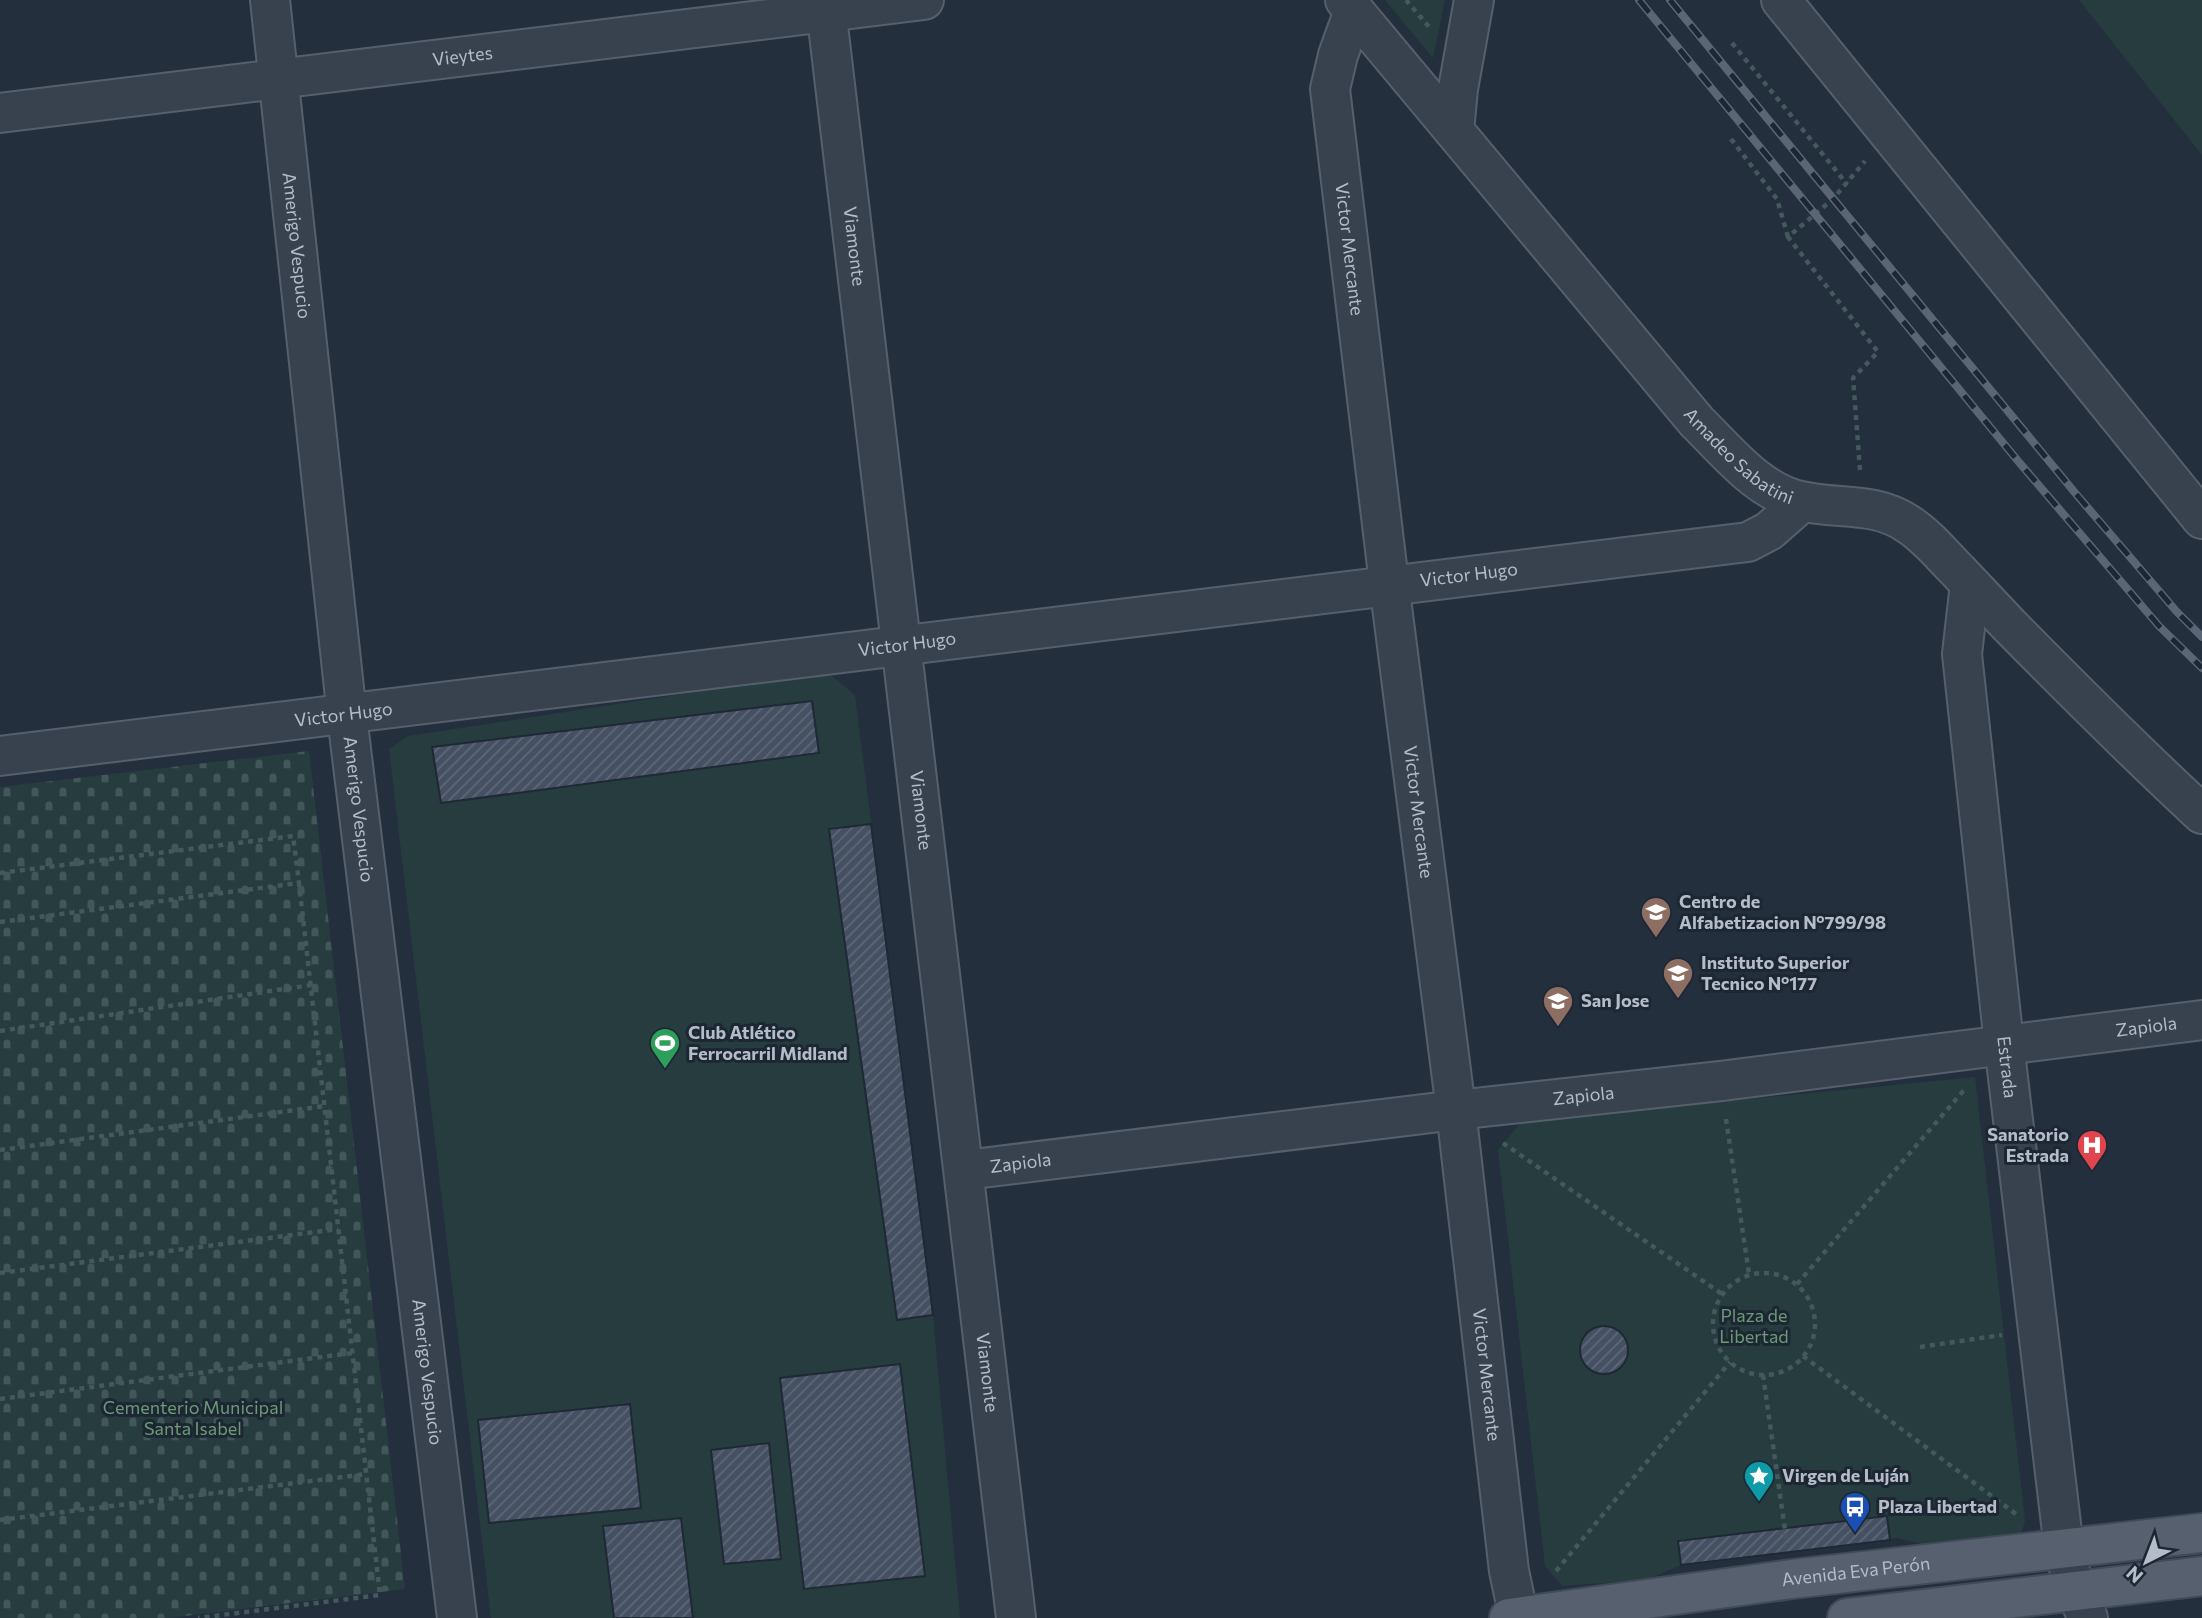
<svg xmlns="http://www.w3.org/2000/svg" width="2202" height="1618" font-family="Commissioner,sans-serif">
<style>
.green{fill:#263c3f}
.cemetery{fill:url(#cemetery-stones)}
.building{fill:url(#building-hatch);stroke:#1f2835;stroke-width:2}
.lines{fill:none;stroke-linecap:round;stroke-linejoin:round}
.minor-casing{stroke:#565f6c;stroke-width:42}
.major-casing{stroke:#414a57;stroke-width:42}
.path{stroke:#44595c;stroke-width:4.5;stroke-dasharray:5 5;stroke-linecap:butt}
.minor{stroke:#38414e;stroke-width:38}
.major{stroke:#56606e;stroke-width:38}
.rail-casing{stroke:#5a6575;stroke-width:8}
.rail{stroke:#1d2633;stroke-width:5;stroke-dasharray:16;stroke-linecap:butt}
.labels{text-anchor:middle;stroke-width:6;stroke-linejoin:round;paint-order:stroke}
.street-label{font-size:18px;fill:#b4bcc9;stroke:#1d2633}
.poi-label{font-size:18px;font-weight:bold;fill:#b4bcc9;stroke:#1d2633;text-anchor:start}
.park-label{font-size:18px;fill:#6b9a76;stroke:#1d2633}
</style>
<defs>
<pattern id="cemetery-stones" width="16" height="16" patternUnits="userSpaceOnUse" patternTransform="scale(1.75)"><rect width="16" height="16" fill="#263c3f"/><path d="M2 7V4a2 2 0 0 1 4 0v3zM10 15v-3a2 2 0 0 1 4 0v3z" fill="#435659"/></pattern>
<pattern id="building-hatch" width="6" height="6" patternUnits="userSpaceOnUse" patternTransform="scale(1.75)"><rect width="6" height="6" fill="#455162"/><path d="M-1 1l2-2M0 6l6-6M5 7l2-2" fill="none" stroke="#5d6877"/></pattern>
</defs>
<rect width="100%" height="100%" fill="#242f3e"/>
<path class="green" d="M1385,0H1445L1433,58Z
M2079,0H2202V155Z
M827,672L855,695L933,1315L960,1618H491L389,749L408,736Z
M1975,1077L2025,1521L2020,1538L1937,1547L1897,1538L1681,1565L1646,1580L1562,1586L1545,1566L1498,1150L1522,1121Z"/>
<path class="cemetery" d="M309,751L405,1589L169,1618H0V787Z"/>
<path class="building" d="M812,701L819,753L441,803L432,747Z
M871,824L933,1315L897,1320L829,829Z
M1580 1350a24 24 0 1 1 48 0a24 24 0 1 1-48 0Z
M900,1364L925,1576L804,1589L780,1378Z
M630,1404L641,1508L489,1523L478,1420Z
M769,1443L781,1559L724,1564L711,1450Z
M1887,1516L1890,1540L1681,1565L1678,1541Z
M681,1518L693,1618H614L603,1526Z"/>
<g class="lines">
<g class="minor-casing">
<g id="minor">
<path id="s1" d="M270,0L347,716L457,1618"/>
<path id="s2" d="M825,0L1016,1618"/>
<path id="s3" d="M1345,0L1697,422C1727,451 1758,492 1801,501C1838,510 1874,501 1908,524C1927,536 1942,555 1958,571C1975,589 1992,607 2009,625C2072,689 2136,753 2202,814"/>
<path d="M1781,0L2202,519"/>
<path id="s4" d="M1354,11L1338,55L1330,89L1389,583L1456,1110L1509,1571L1519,1618"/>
<path id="s5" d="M0,113L924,0"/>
<path d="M1454,131L1458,89L1474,0"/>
<path id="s6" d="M1970,584L1962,654L2004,1044L2064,1549L2075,1590L2088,1618"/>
<path id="s7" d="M0,756C583,688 1165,609 1748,542L1769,531L1802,502"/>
<path id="s8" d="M965,1170L1456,1110L1721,1081L2202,1020"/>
</g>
</g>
<g class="major-casing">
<g id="major">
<path id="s9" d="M1509,1618L1792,1579L2202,1533"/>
<path d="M1847,1618L2202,1576"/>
</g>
</g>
<path class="path" d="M1406,0L1430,28
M1732,43L1847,184
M1731,139L1777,199L1788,237
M1860,470L1853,378L1878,352L1788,237L1833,199L1865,161
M0,873L293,836L299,883
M0,922L299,883L380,1595L198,1618
M0,1031L311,985
M1726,1119L1749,1274
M1503,1143L1722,1294
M0,1150L325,1106
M1713 1324a51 51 0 1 1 102 0a51 51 0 1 1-102 0Z
M0,1273L338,1229
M1797,1284L1965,1089
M1920,1347L2002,1335
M1803,1356L2016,1514
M1763,1375L1787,1544
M0,1399L352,1353
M0,1520L367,1474
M1556,1571L1730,1362"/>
<use href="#minor" class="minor"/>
<use href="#major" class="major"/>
<g class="rail-casing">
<path id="rail" d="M1639,0L2018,461L2159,626L2202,668
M1670,0L2076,494L2177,612L2202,637"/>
</g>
<use href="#rail" class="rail"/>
</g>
<defs>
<g id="school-pin" transform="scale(1.575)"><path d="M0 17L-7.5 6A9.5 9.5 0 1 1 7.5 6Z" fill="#8d6e63" stroke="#1d2633"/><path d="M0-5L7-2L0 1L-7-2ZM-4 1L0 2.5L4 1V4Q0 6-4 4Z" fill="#fff"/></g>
<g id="stadium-pin" transform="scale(1.575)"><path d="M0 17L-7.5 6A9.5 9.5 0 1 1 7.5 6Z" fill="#2e9e5b" stroke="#1d2633"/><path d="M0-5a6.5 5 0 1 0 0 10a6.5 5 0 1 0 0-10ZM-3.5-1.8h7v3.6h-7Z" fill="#fff"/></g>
<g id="hospital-pin" transform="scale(1.575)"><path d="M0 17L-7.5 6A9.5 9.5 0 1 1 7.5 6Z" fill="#e0444e" stroke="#1d2633"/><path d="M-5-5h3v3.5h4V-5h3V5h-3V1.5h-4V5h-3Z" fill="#fff"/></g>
<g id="sight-pin" transform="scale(1.575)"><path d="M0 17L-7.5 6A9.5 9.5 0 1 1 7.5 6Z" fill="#0f9aa8" stroke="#1d2633"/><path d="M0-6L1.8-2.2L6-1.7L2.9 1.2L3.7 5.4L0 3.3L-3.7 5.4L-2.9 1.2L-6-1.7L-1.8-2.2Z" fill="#fff"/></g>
<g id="bus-pin" transform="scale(1.575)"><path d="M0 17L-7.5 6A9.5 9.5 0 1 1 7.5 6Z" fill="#1a4fb4" stroke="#1d2633"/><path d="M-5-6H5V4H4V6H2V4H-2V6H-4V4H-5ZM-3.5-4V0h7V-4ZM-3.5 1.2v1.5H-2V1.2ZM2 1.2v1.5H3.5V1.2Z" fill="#fff"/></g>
</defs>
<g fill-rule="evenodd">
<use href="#school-pin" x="1656" y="912"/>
<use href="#school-pin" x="1678" y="973"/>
<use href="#school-pin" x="1558" y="1001"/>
<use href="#stadium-pin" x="665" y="1043"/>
<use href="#hospital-pin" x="2092" y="1145"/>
<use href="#sight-pin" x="1759" y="1476"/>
<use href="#bus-pin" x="1855" y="1507"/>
</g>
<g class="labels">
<g class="street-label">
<text dy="6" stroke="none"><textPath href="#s5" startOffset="466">Vieytes</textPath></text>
<text dy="6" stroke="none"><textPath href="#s1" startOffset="247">Amerigo Vespucio</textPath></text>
<text dy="6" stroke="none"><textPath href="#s2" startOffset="248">Viamonte</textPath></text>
<text dy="6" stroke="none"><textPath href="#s4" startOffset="243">Victor Mercante</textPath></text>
<text dy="6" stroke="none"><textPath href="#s3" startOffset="604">Amadeo Sabatini</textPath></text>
<text dy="6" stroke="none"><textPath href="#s7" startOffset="1480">Victor Hugo</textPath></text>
<text dy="6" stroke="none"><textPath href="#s7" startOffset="914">Victor Hugo</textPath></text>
<text dy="6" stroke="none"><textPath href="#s7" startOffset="346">Victor Hugo</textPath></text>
<text dy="6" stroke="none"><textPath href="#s2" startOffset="816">Viamonte</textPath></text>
<text dy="6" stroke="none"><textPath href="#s1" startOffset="814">Amerigo Vespucio</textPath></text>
<text dy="6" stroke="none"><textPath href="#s4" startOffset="810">Victor Mercante</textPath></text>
<text dy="6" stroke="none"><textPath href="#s8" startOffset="1190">Zapiola</textPath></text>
<text dy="6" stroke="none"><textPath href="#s6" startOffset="486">Estrada</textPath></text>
<text dy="6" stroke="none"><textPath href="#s8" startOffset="623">Zapiola</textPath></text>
<text dy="6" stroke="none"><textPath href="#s8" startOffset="56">Zapiola</textPath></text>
<text dy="6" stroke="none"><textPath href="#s1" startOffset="1381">Amerigo Vespucio</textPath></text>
<text dy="6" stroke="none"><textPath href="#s2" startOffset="1382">Viamonte</textPath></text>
<text dy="6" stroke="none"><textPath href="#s4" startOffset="1377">Victor Mercante</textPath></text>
<text dy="6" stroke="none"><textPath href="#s9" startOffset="350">Avenida Eva Perón</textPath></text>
</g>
<g class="poi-label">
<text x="1679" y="908">Centro de<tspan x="1679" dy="21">Alfabetizacion Nº799/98</tspan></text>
<text x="1701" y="969">Instituto Superior<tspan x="1701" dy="21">Tecnico Nº177</tspan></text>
<text x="1581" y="1007">San Jose</text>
<text x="688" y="1039">Club Atlético<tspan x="688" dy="21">Ferrocarril Midland</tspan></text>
<text x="2069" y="1141" text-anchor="end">Sanatorio<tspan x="2069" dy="21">Estrada</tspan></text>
<text x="1782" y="1482">Virgen de Luján</text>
<text x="1878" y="1513">Plaza Libertad</text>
</g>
<g class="park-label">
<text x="1754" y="1322">Plaza de<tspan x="1754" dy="21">Libertad</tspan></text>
<text x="193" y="1414">Cementerio Municipal<tspan x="193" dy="21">Santa Isabel</tspan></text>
</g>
</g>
<g transform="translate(2146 1562) rotate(222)" stroke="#1d2633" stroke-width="5" paint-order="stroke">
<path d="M0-5L12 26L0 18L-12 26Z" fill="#b4bcc9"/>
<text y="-10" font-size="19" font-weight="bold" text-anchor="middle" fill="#b4bcc9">N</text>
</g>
</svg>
